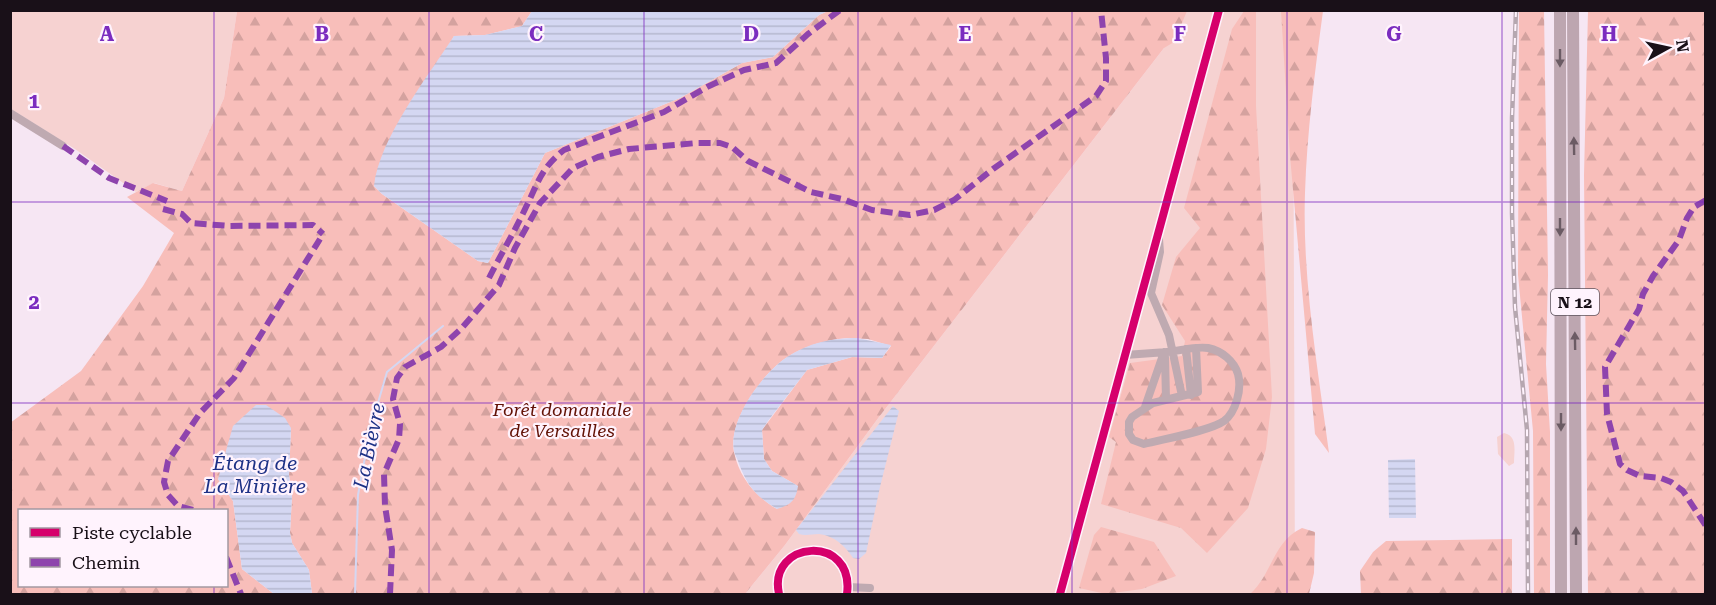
<svg xmlns="http://www.w3.org/2000/svg" width="1716" height="605" font-family="'Roboto Serif',serif">
<style>
.grass{fill:#f6d2d1}
.forest{fill:url(#forest-firs);fill-rule:evenodd}
.water{fill:url(#water-rules)}
.lines{fill:none;stroke-linecap:round;stroke-linejoin:round}
.stream{stroke:#d4d7f2;stroke-width:2}
.minor{stroke:#bfaab1;stroke-width:8}
.trunk{stroke:#bda6b0;stroke-width:12}
.rail-casing{stroke:#b6a7b0;stroke-width:4.5}
.rail{stroke:#fff3fd;stroke-width:2;stroke-dasharray:7;stroke-linecap:butt}
.quiet{stroke:#8e44ad;stroke-width:6;stroke-dasharray:12 6;stroke-linecap:butt}
.cycleway-casing{stroke:#fff3fd;stroke-width:11}
.cycleway{stroke:#d6006c;stroke-width:8}
.oneway{fill:#6b5b64}
.grid{fill:none;stroke:#7b2cbf;stroke-width:1.5;stroke-opacity:0.55}
.labels{text-anchor:middle;stroke-width:4.5;stroke-linejoin:round;paint-order:stroke}
.shield{fill:#fff3fd;stroke:#5e545d;stroke-width:1.5}
.shield-label{font-size:16px;font-weight:bold;fill:#191018}
.park-label{font-size:18px;font-style:italic;fill:#621105;stroke:#fff3fd}
.water-label{font-size:20px;font-style:italic;fill:#1d3186;stroke:#fff3fd}
.grid-label{font-size:20px;text-anchor:middle;font-weight:bold;fill:#7b2cbf;stroke:#fff3fd;stroke-width:4.5;stroke-linejoin:round;paint-order:stroke}
</style>
<defs>
<pattern id="forest-firs" width="22" height="20" patternUnits="userSpaceOnUse" patternTransform="scale(1.5)"><rect width="22" height="20" fill="#f8beba"/><path d="M5 1l3.5 6h-7zM16 11l3.5 6h-7z" fill="#d4a29f"/></pattern>
<pattern id="water-rules" width="6" height="5" patternUnits="userSpaceOnUse" patternTransform="scale(1.5)"><rect width="6" height="5" fill="#d4d7f2"/><path d="M0 2.5h6" fill="none" stroke="#b5b8cf"/></pattern>
</defs>
<rect width="100%" height="100%" fill="#f6e6f3"/>
<path class="grass" d="M10,11H237L224,98L182,191L154,183L136,192L75,149L11,109Z
M1166,11H1293L1295,594H745L785,545L879,417L1164,48Z
M1504,433C1518,436 1514,451 1514,463L1509,466L1498,454L1497,437Z"/>
<path class="forest" d="M237,11H532L522,26L485,35L454,36L374,186L382,194L478,261L488,263L545,153L680,98L742,63L773,57L819,15L828,11H1187L1174,42L1164,48L879,417L785,545L745,594H312L309,570L292,543L290,533L292,496L289,475L291,428L218,479L233,501L242,569L274,594H11L10,423L81,371L143,286L174,233L127,197L153,183L182,191L224,98ZM847,338L868,339L891,346L882,358L852,357L807,370L762,430L764,459L772,471L798,486L777,509C755,496 739,477 734,452C728,421 762,374 786,358C804,346 825,340 847,338ZM20,510H226V586H20Z
M1244,11H1256V106L1272,397L1266,449L1248,508L1207,553L1181,528L1101,504L1116,442L1109,437L1130,363L1182,356L1185,341L1162,305L1176,257L1200,228L1184,208L1232,29Z
M1281,11H1323C1315,71 1307,132 1305,193C1302,278 1318,369 1329,453L1315,434L1290,156Z
M1519,11H1544L1548,275L1546,364L1550,432V594H1534L1533,431L1518,275Z
M1588,11H1705V594H1588L1584,175Z
M1101,527L1154,542L1176,576L1142,589L1106,594L1079,588L1094,535Z
M1302,528L1315,532L1314,573L1309,594H1250C1272,575 1273,541 1302,528Z
M1512,539V594H1361L1360,571L1373,552L1386,541Z"/>
<path class="water" d="M532,11V10L828,11L819,15L773,57L742,63L680,98L545,153L488,263L478,261L382,194L374,186C379,139 428,76 454,36L485,35L522,26Z
M857,338L891,345L882,358L852,357L807,370L768,421L762,430L764,459L772,471L798,486C796,500 791,505 777,509C756,496 748,487 739,464C738,460 735,455 734,451C728,420 762,374 787,357C808,343 832,338 857,338Z
M256,405H266L285,418L291,428L289,475L292,496L290,533L292,543L309,570L312,594H274L242,569L233,501L218,479L233,426Z
M893,406L899,411L880,487L866,553L859,559L853,558C845,546 835,536 819,534C812,534 806,536 799,534L796,530Z
M1415,459L1416,518H1389L1388,460Z"/>
<g class="lines">
<path class="stream" d="M355,594L358,495L370,430L387,372L443,326"/>
<path class="minor" d="M10,113L63,146
M1159,239L1160,252L1151,293L1169,335L1182,396
M1186,349L1191,395
M1125,355C1139,354 1153,353 1167,352C1180,351 1195,346 1208,348C1222,351 1234,361 1238,374C1242,389 1236,412 1224,421C1210,431 1163,439 1144,444L1133,440L1129,434V422L1132,417L1153,403L1198,392L1196,348
M1165,357L1166,399
M1145,407L1164,352
M848,587L870,588
M779,594C767,540 855,533 847,594
M1060,594L1219,10"/>
<path class="trunk" d="M1560,10L1561,594
M1573,10L1576,594"/>
<g class="rail-casing">
<path id="rail" d="M1516,10L1512,118V213L1515,307L1527,430L1528,594"/>
</g>
<use href="#rail" class="rail"/>
<path class="quiet" d="M63,146L109,178L167,201
M1706,200L1694,207L1687,218L1679,240L1653,276L1643,294L1639,309L1605,367L1607,414L1620,464L1627,470L1640,476L1661,478L1671,482L1683,491L1706,526
M163,209L182,214L191,223L230,226L313,225L323,234
M489,278C501,254 515,231 526,207C538,183 541,168 564,150L664,112L707,87L744,70L776,63L808,34L840,10
M193,510L178,506L168,495L164,482L168,461L200,413L234,378L320,239
M226,557L241,594
M390,594L392,550L385,506L384,474L399,439L400,424L393,399L397,378L405,367L441,347L461,329L499,285L515,248L540,203L573,168L598,157L629,149L697,143H720L732,147L748,161L811,192L842,199L872,210L910,215L934,210L954,200L993,169L1096,96L1106,81V58L1101,10"/>
<g class="cycleway-casing">
<path id="cycleway" d="M779,594C767,540 855,533 847,594
M1060,594L1219,10"/>
</g>
<use href="#cycleway" class="cycleway"/>
</g>
<defs><path id="oneway-solid" d="M-6-.8H1V-3.2L6.5 0L1 3.2V.8H-6Z" transform="scale(1.5)"/></defs>
<g class="oneway">
<use href="#oneway-solid" transform="translate(1560 58) rotate(90)"/>
<use href="#oneway-solid" transform="translate(1574 146) rotate(-91)"/>
<use href="#oneway-solid" transform="translate(1560 227) rotate(90)"/>
<use href="#oneway-solid" transform="translate(1575 341) rotate(-91)"/>
<use href="#oneway-solid" transform="translate(1561 422) rotate(90)"/>
<use href="#oneway-solid" transform="translate(1576 536) rotate(-90)"/>
</g>
<path class="grid" d="M214,10V510M429,10V594M644,10V594M858,10V594M1072,10V594M1287,10V594M1502,10V594M10,202H1706M10,403H1706M214,586V594"/>
<g class="labels">
<rect class="shield" x="1551" y="289" width="48" height="26" rx="4.5"/>
<g class="shield-label">
<text x="1575" y="308">N 12</text>
</g>
<g class="park-label">
<text x="562" y="416">Forêt domaniale<tspan x="562" dy="21">de Versailles</tspan></text>
</g>
<g class="water-label">
<text transform="translate(369 446) rotate(-78)" y="7">La Bièvre</text>
<text x="255" y="470">Étang de<tspan x="255" dy="23">La Minière</tspan></text>
</g>
</g>
<g class="grid-label">
<text x="107" y="41">A</text>
<text x="322" y="41">B</text>
<text x="536" y="41">C</text>
<text x="751" y="41">D</text>
<text x="965" y="41">E</text>
<text x="1180" y="41">F</text>
<text x="1394" y="41">G</text>
<text x="1609" y="41">H</text>
<text x="34" y="108">1</text>
<text x="34" y="309">2</text>
</g>
<rect width="1716" height="605" fill="none" stroke="#191018" stroke-width="24"/>
<rect x="18" y="509" width="210" height="78" fill="#fff3fd" stroke="#a398a1" stroke-width="1.5"/>
<rect x="30" y="528" width="30" height="9" fill="#d6006c" stroke="#a398a1" stroke-width="1.5"/>
<text x="72" y="539" font-size="18" fill="#191018">Piste cyclable</text>
<rect x="30" y="558" width="30" height="9" fill="#8e44ad" stroke="#a398a1" stroke-width="1.5"/>
<text x="72" y="569" font-size="18" fill="#191018">Chemin</text>
<g transform="translate(1668 48) rotate(82)" stroke="#fff3fd" stroke-width="4.5" paint-order="stroke">
<path d="M0-4.5L10 22L0 15L-10 22Z" fill="#191018"/>
<text y="-9" font-size="16" font-weight="bold" text-anchor="middle" fill="#191018">N</text>
</g>
</svg>
